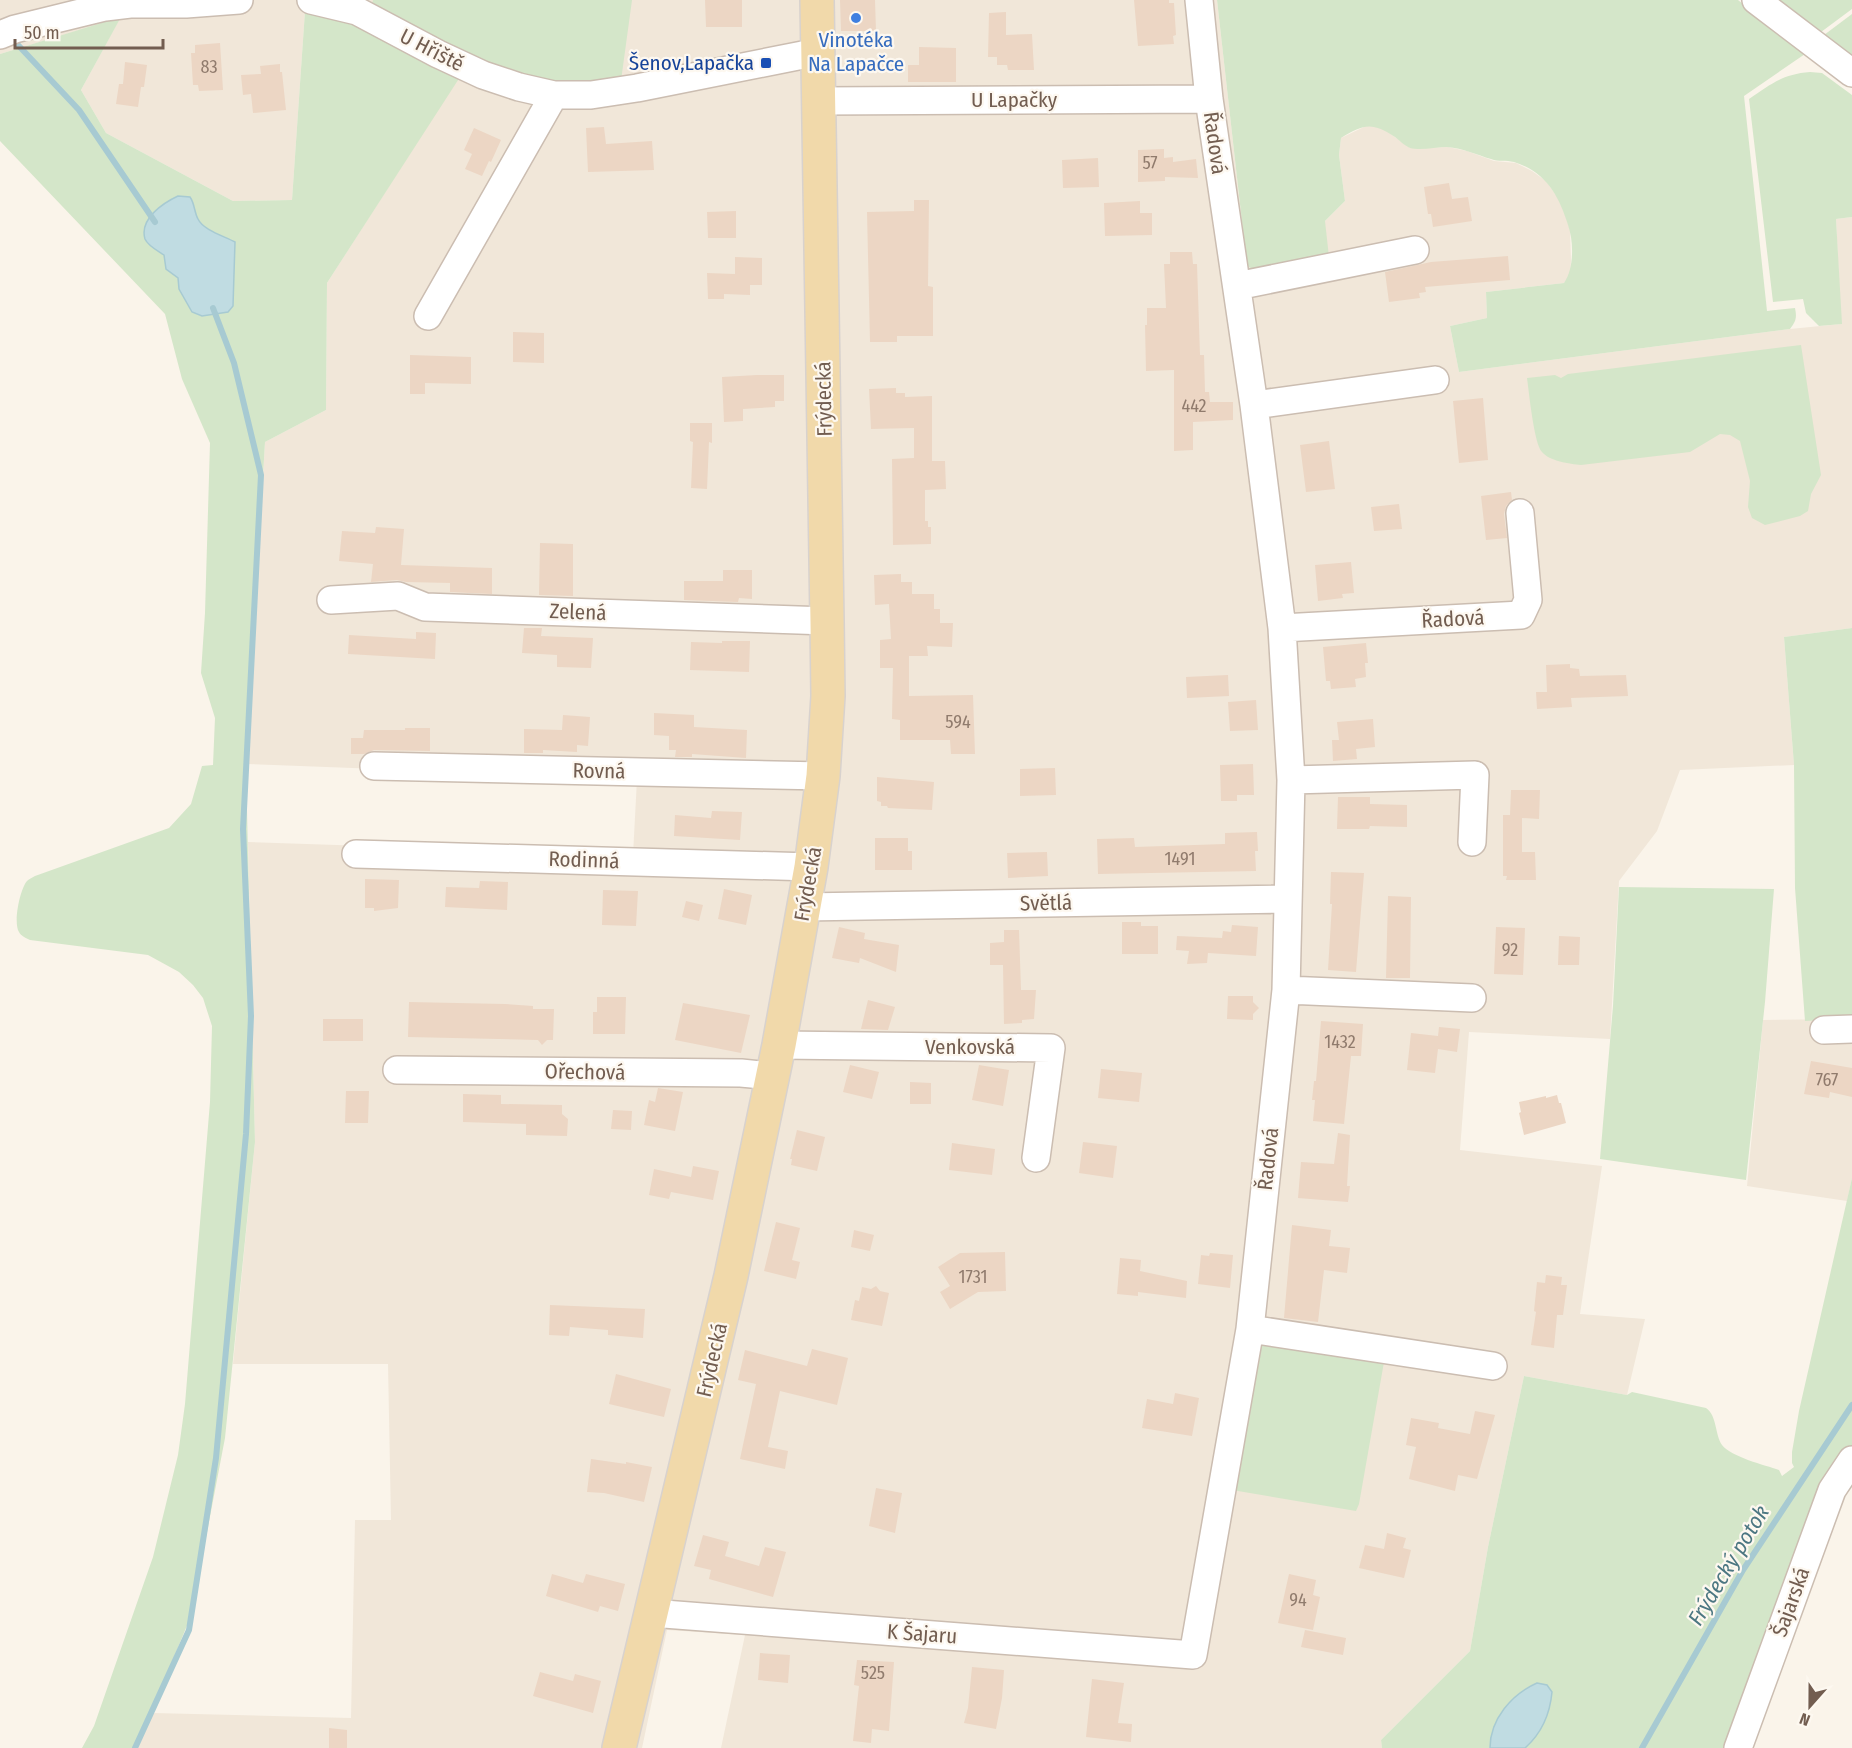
<svg xmlns="http://www.w3.org/2000/svg" width="1852" height="1748" font-family="'Fira Sans Condensed',sans-serif">
<style>
.residential{fill:#f1e7d9}
.green{fill:#d4e6c9}
.water{fill:#c0dce2;stroke:#a7cad2;stroke-width:1.5}
.lines{fill:none;stroke-linecap:round;stroke-linejoin:round}
.stream{stroke:#a7cad2;stroke-width:6}
.building{fill:#ecd6c4}
.minor-casing{stroke:#cbbdb1;stroke-width:30}
.major-casing{stroke:#d8d2ce;stroke-width:36}
.minor{stroke:#fff;stroke-width:27}
.major{stroke:#f1d9aa;stroke-width:33}
.shop-dot{fill:#3f7fe0;stroke:#fdf8f0;stroke-width:2}
.transit-dot{fill:#1a4fb4;stroke:#fdf8f0;stroke-width:2}
.labels{text-anchor:middle;stroke-width:4.5;stroke-linejoin:round;paint-order:stroke}
.number-label{font-size:18px;fill:#907b6d}
.shop-label{font-size:21px;fill:#366cbe;stroke:#fdf8f0}
.street-label{font-size:21px;fill:#725d50;stroke:#fdf8f0}
.transit-label{font-size:21px;fill:#164399;stroke:#fdf8f0;text-anchor:end}
.water-label{font-size:22px;font-style:italic;fill:#4c7782;stroke:#fdf8f0}
</style>
<rect width="100%" height="100%" fill="#faf4ea"/>
<path class="residential" d="M0,0H1217L1247,266L1325,221L1345,201L1339,155L1341,138L1368,125L1384,129L1410,148L1448,147L1467,151L1494,161L1516,163L1532,171L1546,181L1561,202L1570,230L1571,261L1570,275L1564,283L1486,292L1487,318L1450,326L1459,372L1790,329L1841,324L1836,219L1852,217V628L1784,637L1794,765L1680,770L1657,831L1619,881L1610,1039L1469,1032L1460,1150L1602,1166L1580,1314L1645,1319L1627,1395L1524,1376L1488,1547L1470,1651L1381,1740L1382,1748H721L745,1635L667,1630L642,1748H138L153,1713L351,1718L355,1520H391L388,1364H233L255,1142L248,842L633,855L637,779L247,764L265,442L326,410L327,283L459,77L305,11L292,200L233,201L106,133L81,90L120,18L0,54Z
M1852,1019V1178L1847,1201L1747,1186L1763,1020Z"/>
<path class="green" d="M373,0H632L620,88L541,84L473,59L372,4Z
M1217,0H1738L1805,54L1744,96L1767,311L1795,308C1797,318 1796,321 1790,329L1459,372L1450,326L1487,318L1486,292L1564,283C1574,269 1574,242 1568,225C1559,196 1546,172 1514,162C1506,160 1499,162 1491,159C1477,155 1463,148 1447,147C1436,147 1421,151 1410,148C1405,146 1399,140 1395,137C1372,122 1364,124 1341,138L1339,155L1345,201L1325,221L1329,257L1259,272L1247,266Z
M1773,0H1852V9L1817,35Z
M305,11L352,22L460,77L327,283L326,410L265,442L246,769L255,1142L225,1438L191,1616L136,1748H82L94,1726L153,1557L178,1455L185,1404L210,1102L212,1026L203,998L193,985L179,972L148,955L30,940C26,938 21,936 19,932C13,923 20,889 27,881C29,879 33,877 35,876L169,828L191,804L202,766L213,765L215,718L201,673L205,613L210,443L182,379L165,314L0,141V54L121,17L81,90L106,133L233,201L292,200Z
M1852,14V62L1820,38Z
M1810,72L1822,73L1852,95V217L1836,219L1842,324L1819,326L1806,313L1803,299L1773,302L1749,99C1771,84 1783,74 1810,72Z
M1801,345L1821,475L1811,494L1808,511L1800,516L1765,525L1752,518L1748,507L1750,481L1740,441L1730,435L1720,434L1690,452L1581,465C1570,464 1549,461 1542,452C1534,444 1529,392 1527,378L1555,375L1561,378L1568,374Z
M1852,628V1019L1805,1021L1795,888L1794,765L1784,637Z
M1619,887L1774,889L1765,1002L1746,1180L1600,1159L1613,1006Z
M1852,1178V1451L1729,1748H1382L1381,1740L1470,1651L1488,1547L1524,1376L1627,1395L1632,1392L1706,1408C1717,1415 1715,1435 1722,1445C1731,1457 1765,1465 1779,1470L1782,1476L1794,1467L1792,1463V1452L1799,1411Z
M1259,1343L1384,1362L1359,1504L1356,1511L1232,1490Z"/>
<path class="water" d="M178,196L190,197C195,204 194,212 198,219C203,230 224,236 235,242L233,306L228,312L202,316L192,312L179,289L178,278L166,269L164,255C158,251 148,246 145,239C139,219 163,203 178,196Z
M1537,1683L1547,1685L1552,1692C1550,1714 1542,1733 1525,1748H1490C1490,1719 1512,1694 1537,1683Z"/>
<g class="lines">
<path class="stream" d="M18,45L79,110L155,222
M135,1748L189,1630L216,1458L246,1134L251,1016L243,829L261,475L234,363L213,308
M1642,1748L1743,1570L1852,1405"/>
</g>
<path class="building" d="M705,0H742V27H706Z
M840,0H875L876,31H841Z
M1134,0H1169V3H1174L1176,35L1173,36L1174,44L1138,46Z
M1006,12V35L1032,34L1034,70H1008L1007,65H997V57H988L989,13Z
M220,43L223,90L199,91L198,85H193L191,53H195V45Z
M919,47L956,48V82H908V65H919Z
M125,62L147,65L144,87H141L138,107L116,104L119,84H123Z
M280,64V72H282L286,110L253,113L251,94L243,95L241,75L261,74L260,66Z
M604,127L606,144L652,141L654,170L588,172L586,128Z
M474,128L501,140L491,162L489,161L482,176L465,169L472,154L464,150Z
M1164,149V158L1173,157V162L1196,159L1198,178L1165,177V181L1138,182V150Z
M1098,158L1099,187L1063,188L1062,160Z
M1449,183L1452,199L1468,197L1472,221L1433,227L1431,214H1428L1424,187Z
M914,200H929L928,286L933,287V336H897V342H870L867,212L914,211Z
M1140,201V213H1152V235L1105,236L1104,203Z
M736,211V238H708L707,212Z
M1170,252H1192L1193,264H1197L1200,355H1204L1205,392H1209L1210,402H1233V420L1193,422V450L1174,451V370L1146,371L1145,325H1147V308H1166L1164,264H1170Z
M1508,256L1510,280L1425,287L1426,292L1419,293L1420,298L1389,302L1385,272L1431,262Z
M735,257L762,258V285H750V295L724,294V299H708L707,273L735,274Z
M513,332L544,333V363L513,362Z
M410,355L471,357V384L425,383V394H410Z
M757,375H784V401H775V407L743,409V421L724,422L722,377Z
M896,388V393H905V397L932,396V461H945L946,489L925,490V521H928V527H931V544L893,545L892,459L914,458V428L871,429L869,389Z
M1483,398L1488,460L1459,463L1453,401Z
M690,423H712V443L709,442L707,489L691,488L693,442L690,441Z
M1329,441L1335,489L1306,492L1300,445Z
M1511,492L1512,500L1506,506L1504,514L1507,538L1486,540L1481,496Z
M1399,504L1402,529L1374,531L1371,507Z
M376,527L404,529L401,565L492,568V594L450,592V583L406,582L397,580L371,582L373,564L339,561L342,531L375,533Z
M540,543L573,544V596L539,595Z
M1351,562L1354,593L1342,594L1343,598L1318,601L1315,565Z
M723,570H752V599L739,598L738,602L684,600V581H723Z
M901,574V582H912V594H934V609H940V623H953L952,647L927,646L928,656H909V696L973,695L975,754H951L950,740H900V720L892,719L893,668H880V640L891,639L889,604L875,605L874,575Z
M524,628H542L541,636L593,638L591,668L557,667V655L522,653Z
M416,632L436,633L435,659L348,654L349,635L416,639Z
M722,641H750L749,672L690,670L691,642L722,643Z
M1366,643L1368,663H1365L1366,677L1355,679L1356,687L1331,689L1330,681H1326L1323,647Z
M1570,664V668L1579,669L1580,676L1626,675L1628,696L1571,698L1572,707L1537,709L1536,692H1547L1546,665Z
M1228,675L1229,696L1187,698L1186,677Z
M1256,700L1258,730L1230,731L1228,702Z
M654,713L694,715V727L747,730L746,758L692,754V757H675L676,750H669V736L654,735Z
M563,715L590,717L588,746L577,745V752L543,750V753H524V729L562,730Z
M1373,719L1375,747L1356,749L1357,759L1333,761L1332,740H1339L1337,722Z
M405,728H430V751L374,750L364,754H351V738H363L364,730H405Z
M1253,764L1254,795H1237V801H1221L1220,765Z
M1055,768L1056,795L1020,796V769Z
M877,777L934,782L932,810L888,808L887,806H881V802L877,801Z
M1511,790H1540L1539,819L1522,818V852H1535L1536,880H1506L1507,876H1503V815H1510Z
M1338,797H1370V804L1407,805V827L1370,826L1369,829H1337Z
M712,811L742,812L740,840L674,836L675,815L711,818Z
M1257,832L1258,851H1255L1256,871L1098,874L1097,839L1134,838L1135,847L1225,844V833Z
M875,838H908V851H912V870H875Z
M1047,852L1048,876L1008,878L1007,853Z
M1331,872L1364,873L1356,972L1328,970L1332,904H1330Z
M365,879L399,880L398,908L374,911V908H365Z
M480,881L508,882L507,910L445,907L446,887L479,888Z
M724,889L752,895L746,925L718,919Z
M603,890L638,891L636,926L602,925Z
M1388,896L1411,897L1410,978H1386Z
M686,901L703,905L699,921L682,917Z
M1122,922H1141V926H1158V954H1122Z
M1232,925L1258,927L1256,956L1208,953L1207,963L1187,964L1189,951L1176,950L1177,936L1222,938L1223,931L1231,932Z
M839,927L865,933L864,939L899,945L896,972L860,958L859,963L832,958Z
M1496,927L1525,928L1523,975L1494,974Z
M1004,930H1019L1021,990H1036L1034,1019L1022,1020V1023L1004,1024L1003,965H990V943L1004,942Z
M1559,936L1580,937L1579,965H1558Z
M1228,996H1253V1002L1259,1008L1253,1014V1020L1227,1019Z
M597,997H626L625,1034H593V1012H597Z
M868,1000L895,1007L888,1030L861,1029Z
M409,1002L505,1004L533,1006V1009H554L553,1040H547L542,1045L538,1040L408,1037Z
M683,1003L750,1015L741,1053L675,1040Z
M323,1019H363V1041H323Z
M1321,1021L1363,1024L1361,1056H1351L1344,1124L1313,1121L1315,1100H1312L1314,1081H1316Z
M1439,1027L1460,1029L1457,1052L1438,1049L1435,1073L1407,1070L1411,1033L1438,1036Z
M1811,1061L1852,1068V1097L1830,1092L1829,1098L1804,1094Z
M850,1065L879,1072L872,1099L843,1092Z
M979,1065L1009,1070L1003,1106L972,1100Z
M1101,1069L1142,1073L1139,1102L1098,1098Z
M910,1082L931,1083V1104H910Z
M658,1088L683,1092L675,1131L644,1125L649,1100L655,1102Z
M346,1091H369L368,1123H345Z
M463,1094L501,1095V1104L562,1105V1114L568,1119L567,1136L526,1135V1124L463,1122Z
M1557,1095L1559,1103H1561L1566,1123L1524,1135L1519,1113L1521,1112L1519,1102L1546,1096V1098Z
M613,1110L632,1111L631,1130L611,1129Z
M797,1130L825,1137L817,1171L791,1165L792,1159H790Z
M1338,1133L1350,1135L1347,1186H1350L1348,1202L1298,1198L1301,1162L1334,1164Z
M1083,1142L1117,1146L1113,1178L1079,1173Z
M952,1143L995,1149L992,1175L949,1170Z
M693,1166L719,1171L713,1200L671,1192L669,1199L649,1195L654,1169L691,1177Z
M776,1222L800,1228L792,1260L800,1262L796,1279L764,1271Z
M1292,1225L1331,1230L1329,1246L1350,1248L1347,1273L1324,1270L1318,1322L1284,1318Z
M854,1230L874,1235L870,1251L851,1247Z
M1005,1252L1006,1291L978,1292L950,1309L940,1292L950,1286L938,1267L960,1253Z
M1210,1253L1233,1255L1230,1288L1198,1284L1201,1255L1209,1256Z
M1120,1258L1141,1260L1140,1271L1187,1281L1186,1298L1138,1292V1296L1117,1294Z
M1546,1275L1562,1277L1561,1285H1567L1563,1315H1557L1554,1348L1531,1345L1536,1312L1534,1311L1537,1282L1545,1283Z
M876,1286L880,1291L889,1293L882,1326L851,1320L855,1300L859,1301L862,1287L871,1289Z
M550,1305L645,1309L643,1338L608,1335V1330L570,1327L569,1336L549,1335Z
M812,1349L848,1358L837,1405L780,1391L768,1447L788,1451L785,1469L740,1459L756,1384L738,1380L745,1350L807,1366Z
M616,1374L671,1389L664,1417L609,1404Z
M1175,1393L1199,1398L1192,1436L1142,1428L1147,1399L1173,1404Z
M1475,1411L1495,1415L1477,1479L1458,1475L1455,1491L1409,1479L1416,1447L1406,1445L1411,1418L1439,1423L1438,1428L1470,1434Z
M591,1459L626,1464V1462L652,1467L644,1502L604,1493L587,1492Z
M876,1488L902,1493L895,1533L869,1526Z
M1387,1533L1406,1538L1403,1548L1411,1550L1404,1578L1359,1568L1365,1545L1384,1549Z
M703,1535L729,1542L725,1556L759,1566L765,1547L786,1552L773,1597L709,1579L711,1570L694,1566Z
M552,1574L583,1583L586,1574L625,1584L618,1611L600,1606L598,1612L546,1596Z
M1289,1574L1316,1580L1313,1595L1320,1597L1313,1630L1278,1623Z
M1305,1630L1346,1638L1343,1655L1301,1647Z
M760,1653L790,1655L788,1683L758,1680Z
M857,1660L894,1662L889,1731L872,1729L871,1743L853,1741L859,1686L854,1685Z
M972,1667L1004,1670L1002,1698L996,1729L964,1723L968,1708Z
M540,1672L573,1681L575,1674L601,1681L593,1713L533,1696Z
M1092,1679L1124,1683L1118,1723L1132,1724L1131,1742L1086,1737Z
M329,1728L347,1730V1748H329Z"/>
<g class="lines">
<g class="minor-casing">
<path id="minor" d="M311,0L357,11L438,54L483,75L519,87L554,95H591L637,88L818,52
M1756,0L1852,73
M0,35L15,29L105,7L130,4H186L239,0
M819,101L1209,99
M1237,286L1415,250
M428,316L554,95
M1254,405L1435,380
M331,600L398,596L425,607L827,621
M1282,628L1521,615L1528,600L1520,513
M374,766L823,776
M1291,780L1475,775L1472,842
M356,854L811,867
M804,907L1288,899
M1286,990L1472,998
M1824,1030L1852,1029
M779,1045L1051,1048L1036,1158
M397,1070L741,1073L772,1076
M1250,1329L1493,1366
M651,1613L1193,1655L1250,1329L1286,990L1291,780L1282,628L1254,405L1209,99L1199,0
M1738,1748L1832,1490L1852,1460"/>
</g>
<g class="major-casing">
<path id="major" d="M619,1748L731,1276L779,1045L811,867L823,776L828,696L827,621L817,0"/>
</g>
<use href="#minor" class="minor"/>
<use href="#major" class="major"/>
</g>
<circle class="shop-dot" cx="856" cy="18" r="6"/>
<rect class="transit-dot" x="760" y="57" width="12" height="12" rx="3"/>
<g class="labels">
<g class="number-label">
<text x="209" y="73">83</text>
<text x="1150" y="169">57</text>
<text x="1194" y="412">442</text>
<text x="958" y="728">594</text>
<text x="1180" y="865">1491</text>
<text x="1510" y="956">92</text>
<text x="1340" y="1048">1432</text>
<text x="1827" y="1086">767</text>
<text x="973" y="1283">1731</text>
<text x="1298" y="1606">94</text>
<text x="873" y="1679">525</text>
</g>
<g class="shop-label">
<text x="856" y="47">Vinotéka<tspan x="856" dy="24">Na Lapačce</tspan></text>
</g>
<g class="street-label">
<text transform="translate(432 50) rotate(27)" y="7">U Hřiště</text>
<text x="1014" y="107">U Lapačky</text>
<text transform="translate(1215 143) rotate(82)" y="7">Řadová</text>
<text transform="translate(824 399) rotate(-91)" y="7">Frýdecká</text>
<text transform="translate(578 612) rotate(2)" y="7">Zelená</text>
<text transform="translate(1453 619) rotate(-3)" y="7">Řadová</text>
<text transform="translate(599 771) rotate(1)" y="7">Rovná</text>
<text transform="translate(584 860) rotate(2)" y="7">Rodinná</text>
<text transform="translate(808 884) rotate(-80)" y="7">Frýdecká</text>
<text transform="translate(1046 903) rotate(-1)" y="7">Světlá</text>
<text x="970" y="1054">Venkovská</text>
<text transform="translate(585 1072) rotate(1)" y="7">Ořechová</text>
<text transform="translate(1268 1159) rotate(-84)" y="7">Řadová</text>
<text transform="translate(712 1360) rotate(-77)" y="7">Frýdecká</text>
<text transform="translate(1791 1602) rotate(-70)" y="7">Šajarská</text>
<text transform="translate(922 1634) rotate(4)" y="7">K Šajaru</text>
</g>
<g class="transit-label">
<text x="754" y="70">Šenov,Lapačka</text>
</g>
<g class="water-label">
<text transform="translate(1728 1565) rotate(-59)" y="8">Frýdecký potok</text>
</g>
</g>
<g transform="translate(1810 1706) rotate(201)" stroke="#fdf8f0" stroke-width="4.5" paint-order="stroke">
<path d="M0-4.5L10 22L0 15L-10 22Z" fill="#725d50"/>
<text y="-9" font-size="16" font-weight="bold" text-anchor="middle" fill="#725d50">N</text>
</g>
<path d="M15 39v9h148v-9" fill="none" stroke="#725d50" stroke-width="3"/>
<text x="24" y="39" font-size="18" fill="#725d50" stroke="#fdf8f0" stroke-width="4.5" paint-order="stroke">50 m</text>
</svg>
